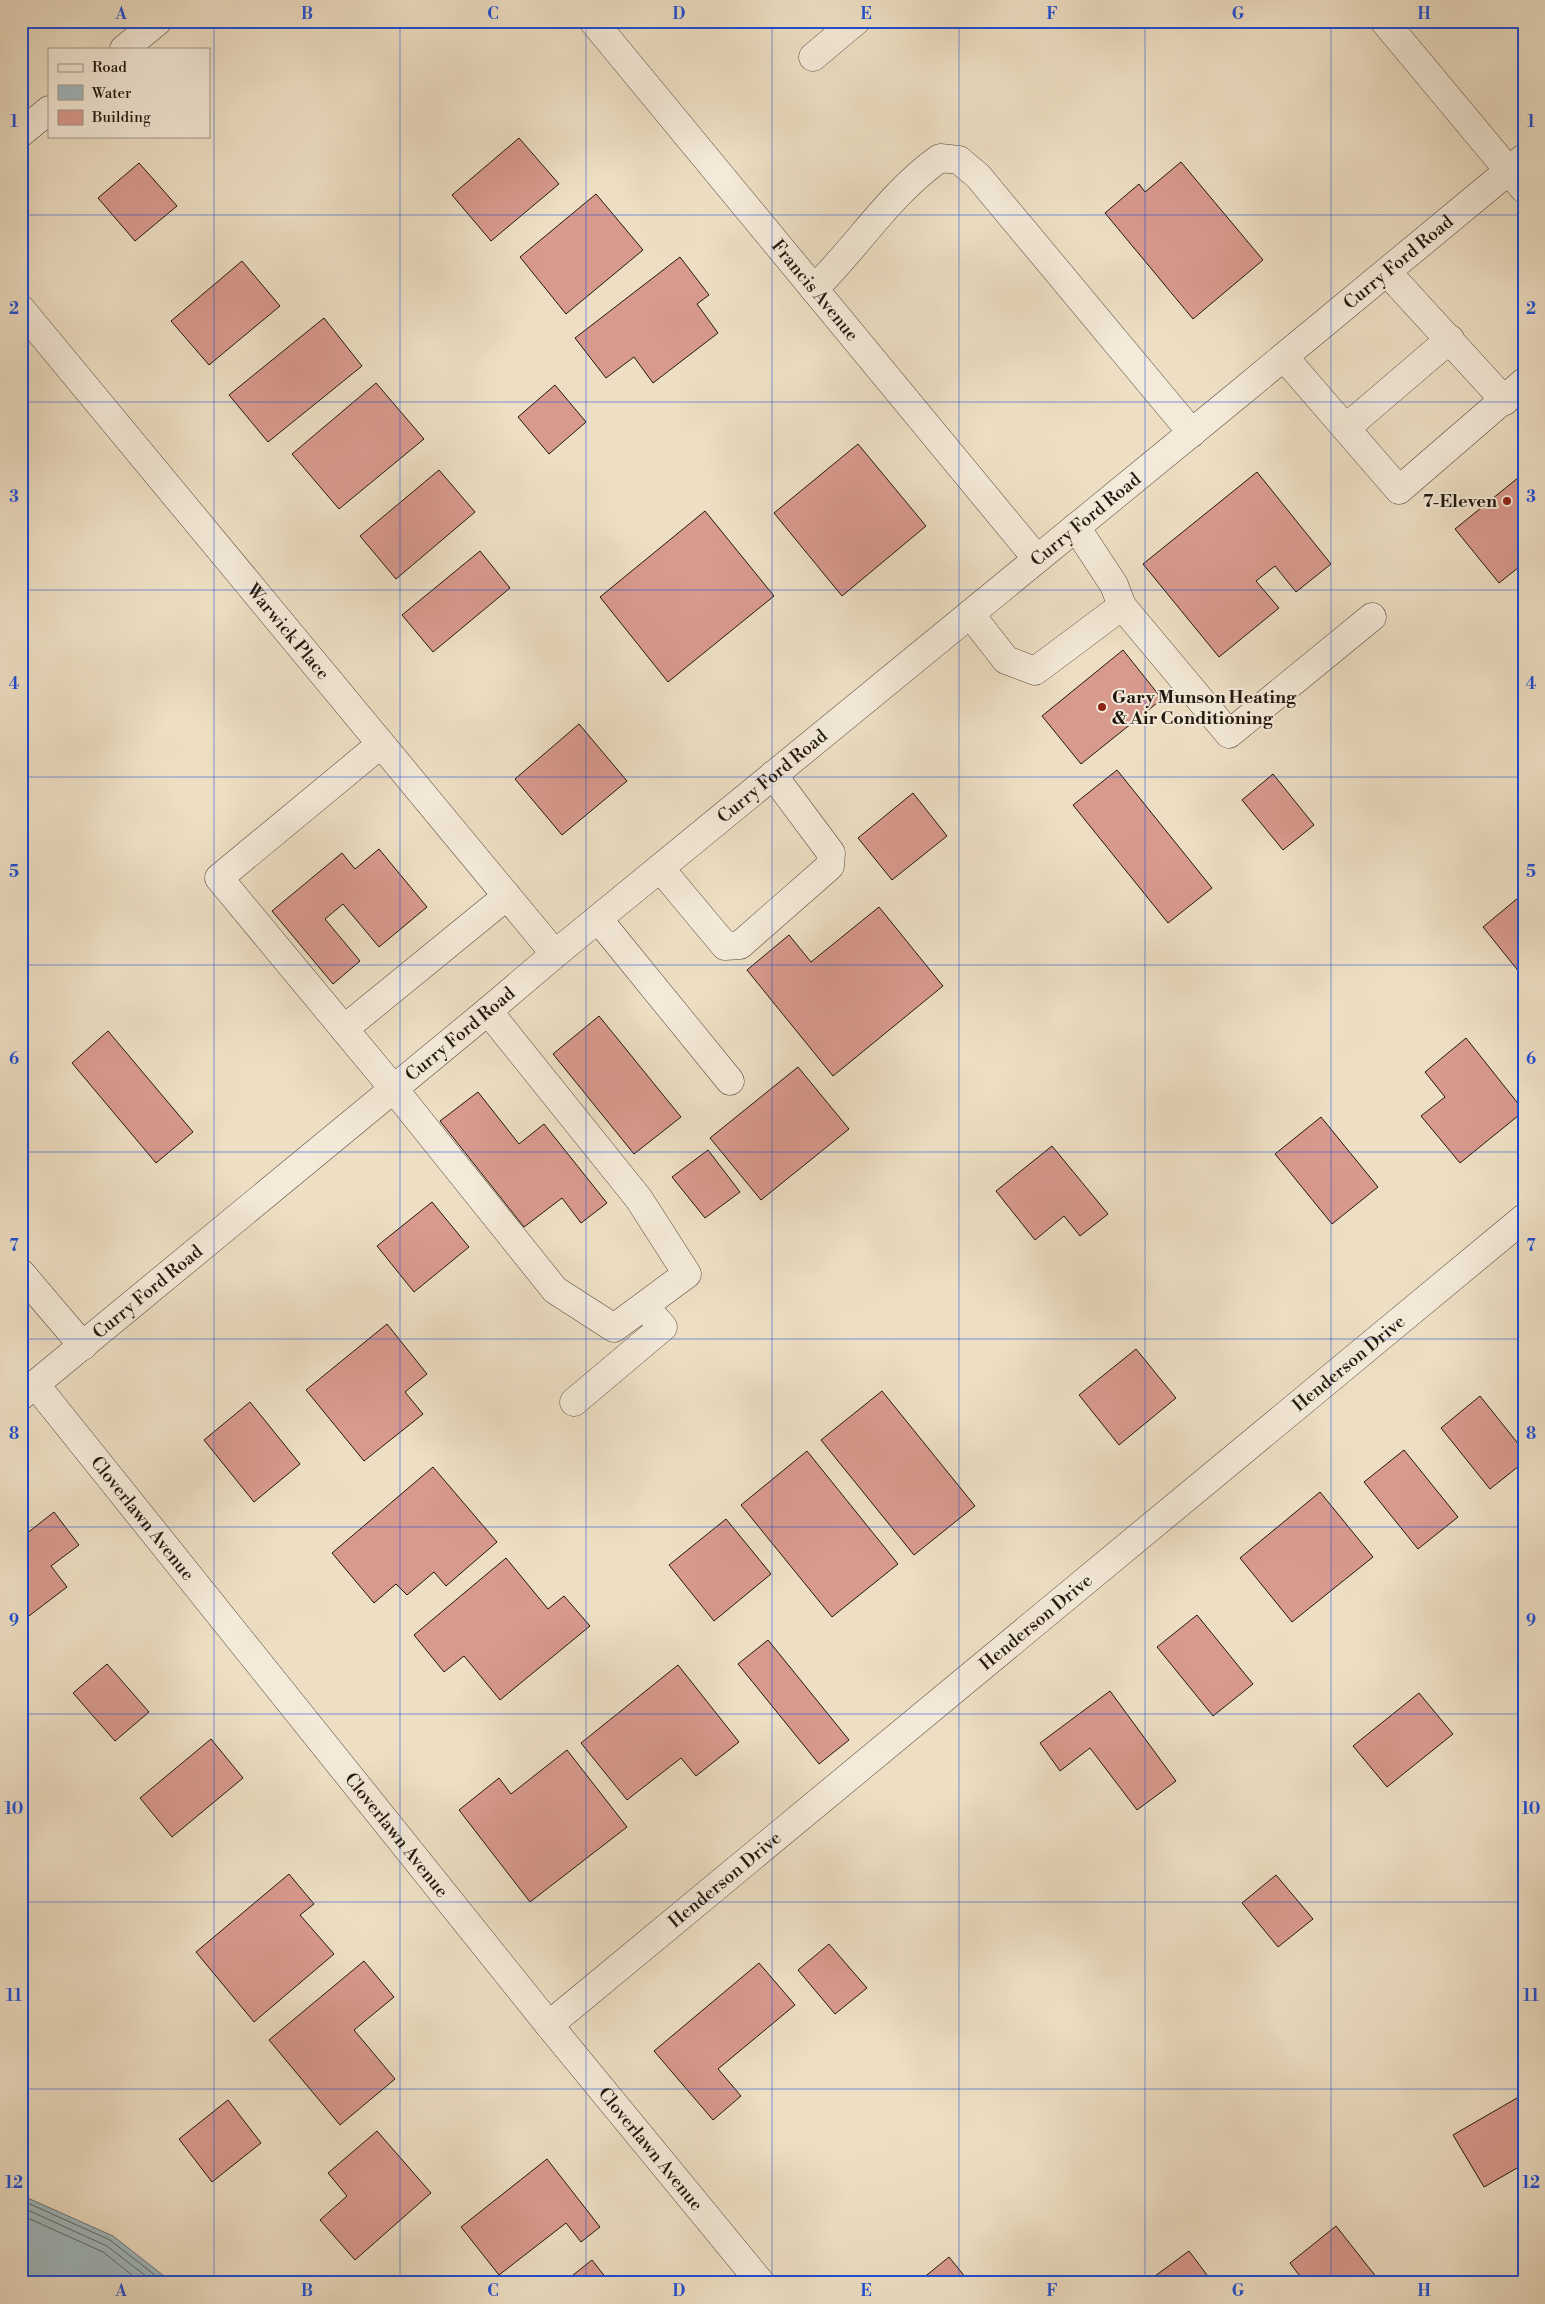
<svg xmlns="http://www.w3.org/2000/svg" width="1545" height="2304" font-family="'Libre Bodoni',serif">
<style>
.water{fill:#9fb9bf;stroke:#6d7879}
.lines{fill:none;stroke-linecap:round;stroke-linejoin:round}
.shore{stroke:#606867;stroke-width:1}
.building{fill:#d99a8e;stroke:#22170f}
.minor-casing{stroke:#55493c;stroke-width:29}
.minor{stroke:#f4ead9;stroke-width:28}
.grid{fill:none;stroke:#1d4ed8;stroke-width:1;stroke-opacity:0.55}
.poi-dot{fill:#8f2418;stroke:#f4ead9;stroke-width:2}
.labels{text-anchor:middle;stroke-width:4;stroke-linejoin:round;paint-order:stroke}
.street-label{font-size:18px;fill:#22170f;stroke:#f4ead9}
.poi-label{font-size:18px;font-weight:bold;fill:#22170f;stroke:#f4ead9;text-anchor:end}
.neatline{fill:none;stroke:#1d4ed8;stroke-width:2}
.grid-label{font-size:16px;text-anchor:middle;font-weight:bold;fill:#1d4ed8}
</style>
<rect width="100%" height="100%" fill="#eedfc4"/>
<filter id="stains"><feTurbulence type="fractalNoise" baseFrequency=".004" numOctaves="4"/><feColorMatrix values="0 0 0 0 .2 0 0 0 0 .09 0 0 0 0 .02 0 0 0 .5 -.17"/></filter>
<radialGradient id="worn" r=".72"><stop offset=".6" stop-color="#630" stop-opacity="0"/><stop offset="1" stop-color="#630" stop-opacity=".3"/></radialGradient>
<path class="water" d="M21,2195L113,2236L173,2283H21Z"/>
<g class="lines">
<path class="shore" d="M21,2200L110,2240L165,2283
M21,2207L107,2246L155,2283
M21,2215L103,2252L142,2283"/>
</g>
<path class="building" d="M519,138L559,184L491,241L452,195Z
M1181,162L1263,260L1193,319L1105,213L1139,184L1145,192Z
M139,163L177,206L135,241L98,198Z
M596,194L643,250L566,314L520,257Z
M680,257L709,295L697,304L718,333L653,383L634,357L606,378L575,338Z
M242,261L280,306L209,365L171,321Z
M324,318L362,366L268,442L229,395Z
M376,383L424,439L339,509L292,454Z
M555,385L586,422L549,454L518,417Z
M858,444L926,526L842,596L774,513Z
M439,470L475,512L396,579L360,536Z
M1257,472L1331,564L1296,592L1275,566L1256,581L1279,608L1219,657L1143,564Z
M1524,473V563L1499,583L1455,529Z
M705,511L774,596L668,682L600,597Z
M480,551L510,588L433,652L402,615Z
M1123,650L1162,699L1081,764L1042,716Z
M579,724L627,781L562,835L515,779Z
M1117,770L1212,888L1168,923L1073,805Z
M1273,774L1314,825L1283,850L1242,800Z
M913,793L947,836L892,880L858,838Z
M379,849L427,907L379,947L343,904L325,919L360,961L333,984L272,911L342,853L355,869Z
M1524,893V978L1483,927Z
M879,907L943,986L833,1076L747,970L789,935L811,962Z
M599,1016L681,1117L634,1154L553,1054Z
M108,1031L193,1132L156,1163L72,1063Z
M1466,1038L1524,1111L1460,1163L1421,1116L1445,1097L1425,1072Z
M798,1067L849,1129L761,1200L710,1138Z
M478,1092L519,1144L544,1124L607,1203L581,1223L562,1198L524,1227L440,1121Z
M1321,1117L1378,1187L1332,1224L1275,1154Z
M1052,1146L1108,1214L1080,1236L1064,1216L1035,1240L996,1191Z
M708,1150L740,1192L705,1218L672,1177Z
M432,1202L469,1247L414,1292L377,1246Z
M387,1324L427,1374L405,1392L423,1414L364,1461L306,1390Z
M1136,1349L1176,1398L1119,1445L1079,1395Z
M882,1391L975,1506L914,1555L821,1440Z
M1480,1396L1524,1451V1462L1490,1489L1441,1428Z
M250,1402L300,1464L254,1502L204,1440Z
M1404,1450L1458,1517L1418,1549L1364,1482Z
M807,1451L898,1564L832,1617L741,1505Z
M433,1467L497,1542L446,1586L434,1572L407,1595L396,1584L374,1603L332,1553Z
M1320,1492L1373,1557L1292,1622L1240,1558Z
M54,1512L79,1545L51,1566L67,1587L21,1622V1538Z
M726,1519L771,1574L714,1621L669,1565Z
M506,1558L548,1609L564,1596L590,1626L500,1700L464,1656L444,1672L414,1635Z
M1197,1615L1253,1684L1213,1716L1157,1647Z
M768,1640L849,1740L819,1764L738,1664Z
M107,1664L149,1712L115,1741L73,1693Z
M678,1665L739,1742L696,1776L681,1758L627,1800L581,1743Z
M1110,1691L1176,1781L1137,1810L1090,1748L1060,1771L1040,1743Z
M1419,1693L1453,1734L1387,1787L1353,1746Z
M211,1739L243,1778L172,1837L140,1798Z
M567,1750L627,1827L530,1902L459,1810L499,1778L511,1794Z
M289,1874L314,1904L300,1915L334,1954L254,2022L196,1952Z
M1276,1875L1313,1919L1278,1947L1242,1903Z
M829,1944L867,1988L835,2014L798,1970Z
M364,1961L394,1997L354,2030L395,2079L340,2125L269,2040Z
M759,1963L795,2005L718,2069L741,2096L713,2120L654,2051Z
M1517,2098L1524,2109V2164L1484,2187L1453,2135Z
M228,2100L261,2143L212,2182L179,2139Z
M377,2131L431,2193L355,2260L320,2220L347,2196L328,2173Z
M547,2159L600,2227L581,2242L566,2223L499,2275L461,2227Z
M1336,2226L1381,2283H1305L1290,2263Z
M1189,2251L1213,2283H1154L1151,2279Z
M949,2257L970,2283H917Z
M592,2260L610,2283H563Z"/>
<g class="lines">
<g class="minor-casing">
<g id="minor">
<path id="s1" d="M593,21L1037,559"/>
<path d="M1384,21L1524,189"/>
<path d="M124,49L158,21"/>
<path d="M813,57L856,21"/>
<path d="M21,133L49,110"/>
<path d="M1387,272L1505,401"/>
<path d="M814,289C858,246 890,193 940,158L959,160L978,176L1192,433"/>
<path id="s2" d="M21,309L555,954"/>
<path d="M1284,357L1399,490L1524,382"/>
<path d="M1346,428L1450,339"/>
<path d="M1076,527L1114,585L1122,606"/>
<path d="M970,614L1006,660L1035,671L1122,606L1229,734L1372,617"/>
<path d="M381,744L219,878L393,1088L555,1290L614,1328L687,1274L639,1199L488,1011"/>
<path d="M660,868L725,946L740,945L830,866L831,853L773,775"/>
<path d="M599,920L730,1081"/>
<path d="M344,1029L507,896"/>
<path d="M21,1273L83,1346"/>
<path id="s3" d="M35,1384L549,2025L761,2283"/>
<path id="s4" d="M21,1396L488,1011L555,954L1240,393L1524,158"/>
<path d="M574,1402L663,1327L644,1306"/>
<path id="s5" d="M549,2025L1524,1218"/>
</g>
</g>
<use href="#minor" class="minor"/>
</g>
<path class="grid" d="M214,21V2283M400,21V2283M586,21V2283M772,21V2283M959,21V2283M1145,21V2283M1331,21V2283M21,215H1524M21,402H1524M21,590H1524M21,777H1524M21,965H1524M21,1152H1524M21,1339H1524M21,1527H1524M21,1714H1524M21,1902H1524M21,2089H1524"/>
<g class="poi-dot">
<circle cx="1507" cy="501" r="5"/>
<circle cx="1102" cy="707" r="5"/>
</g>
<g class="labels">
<g class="street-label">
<text dy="6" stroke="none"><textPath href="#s4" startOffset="1784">Curry Ford Road</textPath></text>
<text dy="6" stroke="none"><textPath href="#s1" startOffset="349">Francis Avenue</textPath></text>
<text dy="6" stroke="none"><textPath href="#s4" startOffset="1379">Curry Ford Road</textPath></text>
<text dy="6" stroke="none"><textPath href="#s2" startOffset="419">Warwick Place</textPath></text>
<text dy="6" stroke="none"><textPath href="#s4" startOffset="974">Curry Ford Road</textPath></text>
<text dy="6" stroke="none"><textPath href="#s4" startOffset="569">Curry Ford Road</textPath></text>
<text dy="6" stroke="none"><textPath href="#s4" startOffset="164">Curry Ford Road</textPath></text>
<text dy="6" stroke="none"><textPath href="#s5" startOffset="1038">Henderson Drive</textPath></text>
<text dy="6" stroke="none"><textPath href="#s3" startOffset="172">Cloverlawn Avenue</textPath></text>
<text dy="6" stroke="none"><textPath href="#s5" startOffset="632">Henderson Drive</textPath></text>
<text dy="6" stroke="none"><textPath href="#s3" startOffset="578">Cloverlawn Avenue</textPath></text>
<text dy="6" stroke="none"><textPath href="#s5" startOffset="228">Henderson Drive</textPath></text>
<text dy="6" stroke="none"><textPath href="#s3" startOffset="982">Cloverlawn Avenue</textPath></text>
</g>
<g class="poi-label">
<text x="1497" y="507">7-Eleven</text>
<text x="1112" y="703" text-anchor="start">Gary Munson Heating<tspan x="1112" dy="21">&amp; Air Conditioning</tspan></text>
</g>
</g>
<rect width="1545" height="2304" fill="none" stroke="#eedfc4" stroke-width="55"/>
<rect x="48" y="48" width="162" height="90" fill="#f4ead9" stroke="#a09688"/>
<rect x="58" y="64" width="25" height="8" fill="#f4ead9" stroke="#a09688"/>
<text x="92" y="72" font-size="15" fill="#22170f">Road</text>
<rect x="58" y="85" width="25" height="15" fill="#9fb9bf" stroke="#a09688"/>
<text x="92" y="98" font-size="15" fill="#22170f">Water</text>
<rect x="58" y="110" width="25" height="15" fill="#d99a8e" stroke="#a09688"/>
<text x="92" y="122" font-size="15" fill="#22170f">Building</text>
<rect x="28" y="28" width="1490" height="2248" class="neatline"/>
<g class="grid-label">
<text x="121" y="19">A</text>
<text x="307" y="19">B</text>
<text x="493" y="19">C</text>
<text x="679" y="19">D</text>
<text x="866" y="19">E</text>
<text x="1052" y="19">F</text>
<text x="1238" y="19">G</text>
<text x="1424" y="19">H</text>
<text x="14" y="127">1</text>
<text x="1531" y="127">1</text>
<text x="14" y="314">2</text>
<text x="1531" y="314">2</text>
<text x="14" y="502">3</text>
<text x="1531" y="502">3</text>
<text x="14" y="689">4</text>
<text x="1531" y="689">4</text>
<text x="14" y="877">5</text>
<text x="1531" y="877">5</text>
<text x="14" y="1064">6</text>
<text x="1531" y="1064">6</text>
<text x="14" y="1251">7</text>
<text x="1531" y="1251">7</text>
<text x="14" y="1439">8</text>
<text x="1531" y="1439">8</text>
<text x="14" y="1626">9</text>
<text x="1531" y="1626">9</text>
<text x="14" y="1814">10</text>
<text x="1531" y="1814">10</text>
<text x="14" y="2001">11</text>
<text x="1531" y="2001">11</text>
<text x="14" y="2188">12</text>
<text x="1531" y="2188">12</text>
<text x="121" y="2296">A</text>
<text x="307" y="2296">B</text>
<text x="493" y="2296">C</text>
<text x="679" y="2296">D</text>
<text x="866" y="2296">E</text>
<text x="1052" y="2296">F</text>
<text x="1238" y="2296">G</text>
<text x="1424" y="2296">H</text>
</g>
<rect width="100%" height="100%" filter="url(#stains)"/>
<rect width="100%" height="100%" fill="url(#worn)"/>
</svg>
